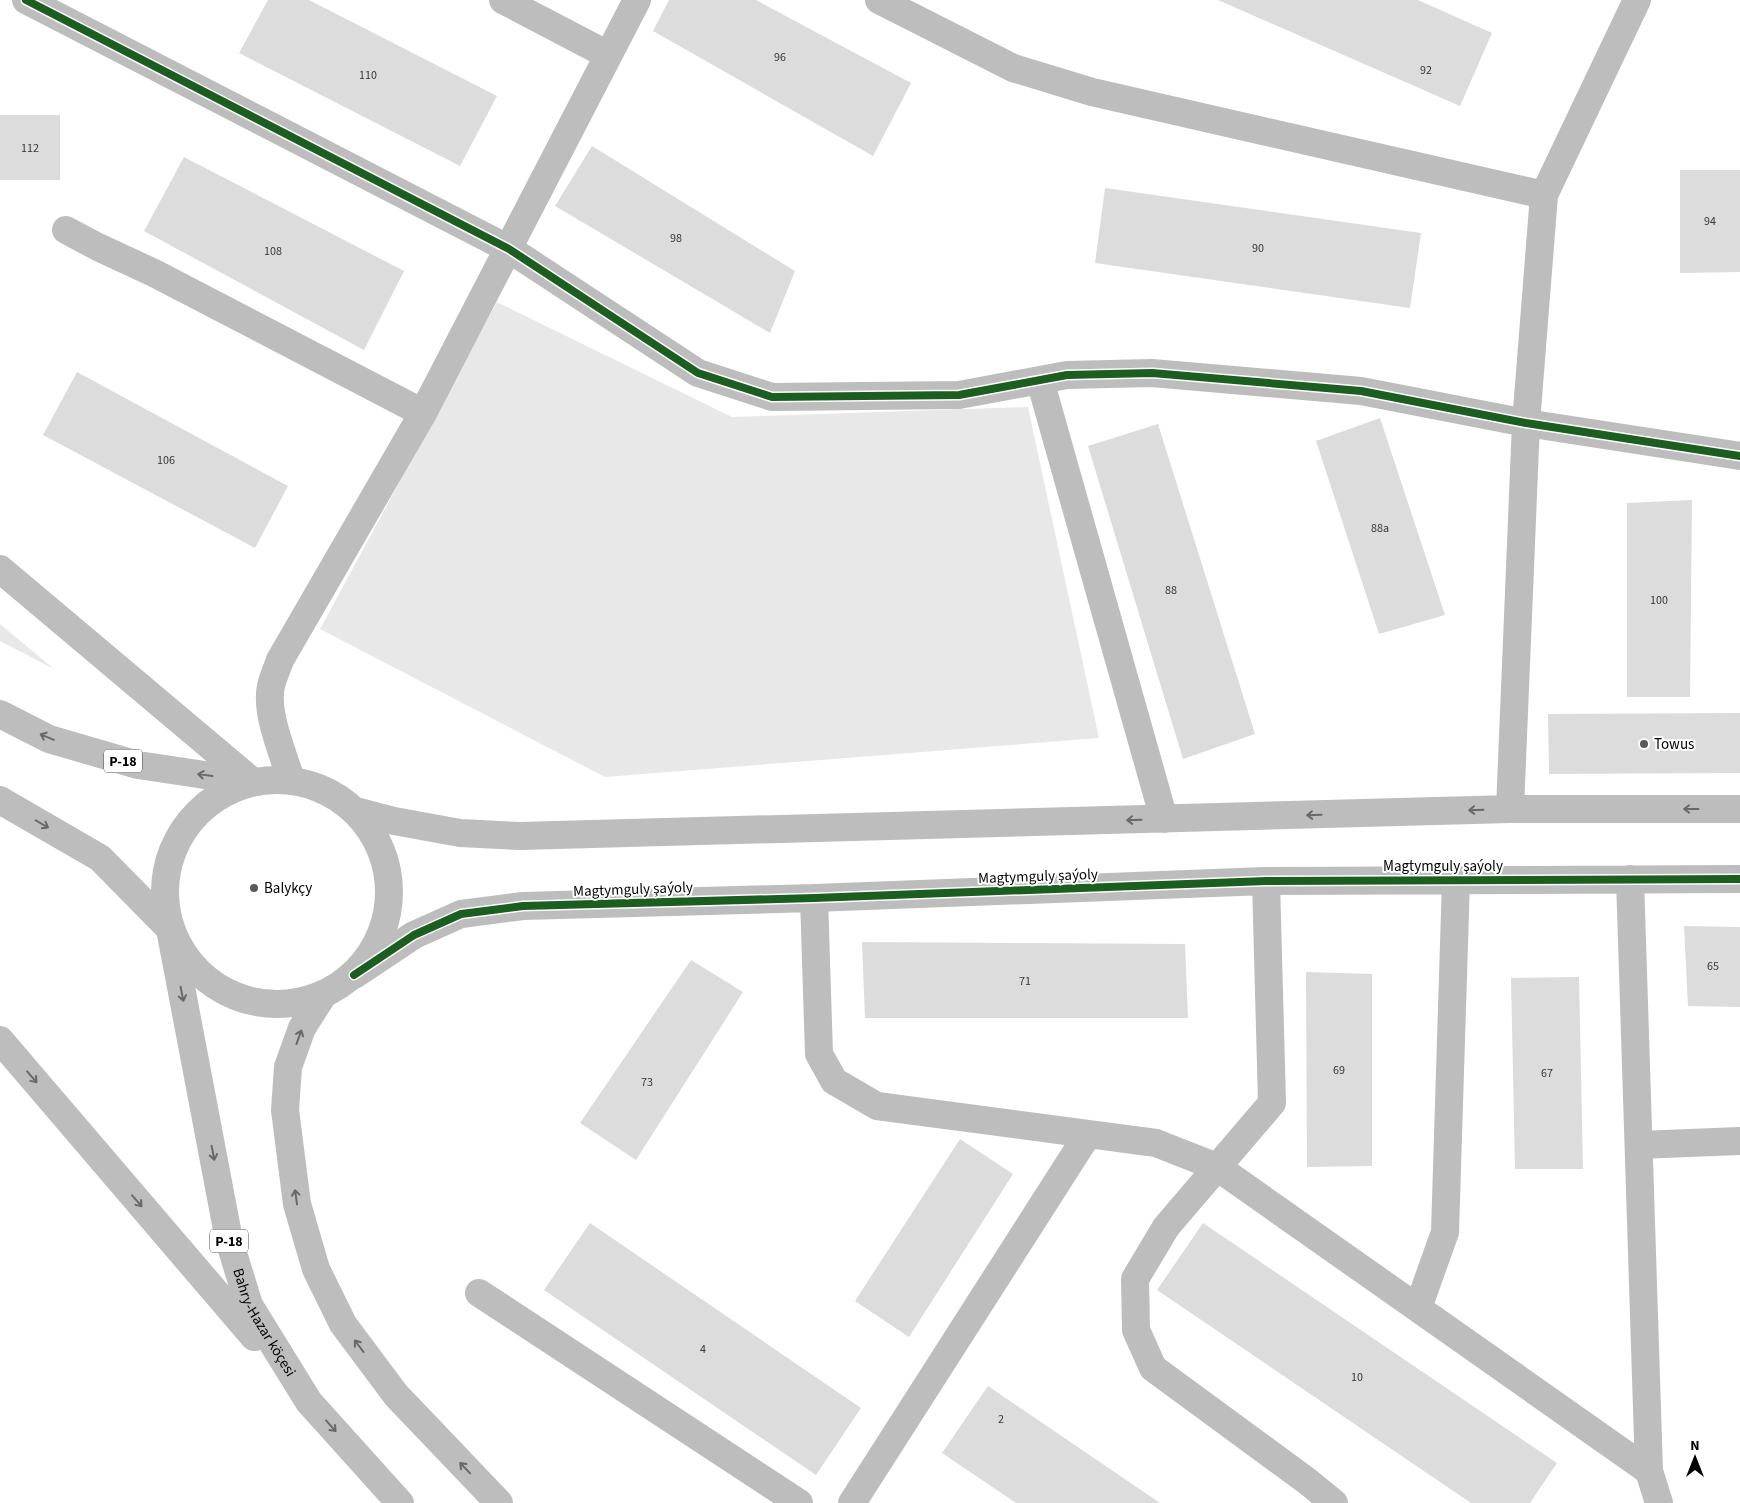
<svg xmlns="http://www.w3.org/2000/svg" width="1740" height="1503" font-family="'Source Sans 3',sans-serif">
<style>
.green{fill:#e8e8e8}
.building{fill:#dcdcdc}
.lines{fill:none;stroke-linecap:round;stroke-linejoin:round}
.minor{stroke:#bdbdbd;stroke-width:28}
.highway{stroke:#bdbdbd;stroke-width:28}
.cycleway-casing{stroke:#fff;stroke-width:11}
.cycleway{stroke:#1b5e20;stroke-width:8}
.oneway{stroke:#686868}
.poi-dot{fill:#595959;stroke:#fff;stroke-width:2}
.labels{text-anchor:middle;stroke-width:4;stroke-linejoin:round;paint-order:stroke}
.number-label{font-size:12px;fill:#373737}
.shield{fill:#fff;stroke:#4c4c4c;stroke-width:1}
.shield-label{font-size:14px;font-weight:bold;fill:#000}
.poi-label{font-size:15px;fill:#000;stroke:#fff;text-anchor:start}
.street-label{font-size:15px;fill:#000;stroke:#fff}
</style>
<rect width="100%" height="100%" fill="#fff"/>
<path class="green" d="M497,302L732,417L1028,407L1099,738L605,777L320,629Z
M0,624L54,669L0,641Z"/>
<path class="building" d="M268,0H309L497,96L460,166L239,53Z
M669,0H756L911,83L873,156L653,31Z
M1218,0H1418L1492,33L1460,106Z
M0,115H60V180H0Z
M592,146L795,271L770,333L555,206Z
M184,157L404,271L364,350L144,231Z
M1680,170H1740V272L1680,273Z
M1105,188L1421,233L1410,308L1095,263Z
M77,372L288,486L255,548L43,435Z
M1380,418L1445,615L1379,634L1316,441Z
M1158,424L1255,734L1183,759L1088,446Z
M1692,500L1690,697H1627V503Z
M1740,713V773L1549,774L1548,714Z
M1684,926L1740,927V1007L1688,1006Z
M862,942L1185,944L1188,1018H865Z
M691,960L743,992L636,1160L580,1123Z
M1306,972L1372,974V1166L1307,1167Z
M1579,977L1583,1169H1515L1511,978Z
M960,1139L1013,1174L909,1337L855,1301Z
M590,1223L861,1408L816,1475L544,1290Z
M1203,1223L1557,1463L1530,1503H1471L1157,1290Z
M988,1386L1160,1503H1016L942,1453Z"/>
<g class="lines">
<path class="minor" d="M26,0L509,249L698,373L772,397L959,395L1067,375L1152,373L1361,391L1526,423L1740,456
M503,0L608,55
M879,0L1013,68L1092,92L1544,195
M66,230L98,247L154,273L423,413
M1040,380L1164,819
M0,569L253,782
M291,780C283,753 265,713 271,686C273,677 277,669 280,660L423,413L637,0
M1510,809L1526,423L1544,195L1637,0
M356,811L394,821L460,833L520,836L1510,809H1740
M1630,879L1649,1471L1659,1503
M1266,881L1272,1103L1166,1227L1135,1279L1136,1330L1153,1368L1307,1481L1334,1503
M814,898L819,1054L834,1081L877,1106L1156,1143L1217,1167L1649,1471
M354,975L414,935L461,914L523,906L814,898L1266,881L1740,879
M1639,1145L1740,1141
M479,1293L799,1503
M1418,1308L1445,1232L1456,880
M852,1503L1088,1134"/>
<g class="highway">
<path d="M0,714L49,739L138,765L251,782"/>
<circle cx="277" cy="892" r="112"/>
<path id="s1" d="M0,800L100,858L170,929L229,1240L249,1305L309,1402L400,1503"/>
<path d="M323,995L302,1028L288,1067L285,1110L297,1204L316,1269L343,1324L396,1395L499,1503"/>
<path d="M0,1040L254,1337"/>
</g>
<g class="cycleway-casing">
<path id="cycleway" d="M26,0L509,249L698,373L772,397L959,395L1067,375L1152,373L1361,391L1526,423L1740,456
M354,975L414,935L461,914L523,906L814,898L1266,881L1740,879"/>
</g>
<use href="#cycleway" class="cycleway"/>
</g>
<defs><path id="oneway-shaft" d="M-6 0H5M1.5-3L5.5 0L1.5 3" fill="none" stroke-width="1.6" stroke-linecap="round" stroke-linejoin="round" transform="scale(1.25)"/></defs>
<g class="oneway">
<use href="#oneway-shaft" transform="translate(47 737) rotate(-157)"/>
<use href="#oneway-shaft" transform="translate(205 775) rotate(-172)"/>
<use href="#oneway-shaft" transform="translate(1691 809) rotate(180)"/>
<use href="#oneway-shaft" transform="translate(1476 810) rotate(178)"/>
<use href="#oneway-shaft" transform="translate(1314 815) rotate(178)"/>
<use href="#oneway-shaft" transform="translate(1134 820) rotate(178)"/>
<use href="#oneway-shaft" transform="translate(42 824) rotate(30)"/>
<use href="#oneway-shaft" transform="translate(182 994) rotate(79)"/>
<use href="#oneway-shaft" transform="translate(299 1037) rotate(-70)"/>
<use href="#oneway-shaft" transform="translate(32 1077) rotate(49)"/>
<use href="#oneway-shaft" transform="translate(213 1153) rotate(79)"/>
<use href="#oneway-shaft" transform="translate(296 1197) rotate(-98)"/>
<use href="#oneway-shaft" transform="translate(137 1201) rotate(49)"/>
<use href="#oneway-shaft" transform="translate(359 1346) rotate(-127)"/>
<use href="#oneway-shaft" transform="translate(331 1426) rotate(48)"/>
<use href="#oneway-shaft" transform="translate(465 1468) rotate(-134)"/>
</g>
<g class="poi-dot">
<circle cx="1644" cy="744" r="5"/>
<circle cx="254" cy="888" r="5"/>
</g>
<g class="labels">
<g class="number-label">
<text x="780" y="61">96</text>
<text x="1426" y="74">92</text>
<text x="368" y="79">110</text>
<text x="30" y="152">112</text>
<text x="1710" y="225">94</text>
<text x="676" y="242">98</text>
<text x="1258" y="252">90</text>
<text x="273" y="255">108</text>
<text x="166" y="464">106</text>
<text x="1380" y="532">88а</text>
<text x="1171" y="594">88</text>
<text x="1659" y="604">100</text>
<text x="1713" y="970">65</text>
<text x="1025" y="985">71</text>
<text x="1339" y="1074">69</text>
<text x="1547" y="1077">67</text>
<text x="647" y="1086">73</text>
<text x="703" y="1353">4</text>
<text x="1357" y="1381">10</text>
<text x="1001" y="1423">2</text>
</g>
<g class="shield">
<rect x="104" y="749.5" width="38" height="23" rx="4"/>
<rect x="210" y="1229.5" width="38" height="23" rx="4"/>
</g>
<g class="shield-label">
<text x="123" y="766">P-18</text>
<text x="229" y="1246">P-18</text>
</g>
<g class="poi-label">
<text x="1654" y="749">Towus</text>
<text x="264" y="893">Balykçy</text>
</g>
<g class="street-label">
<text x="1443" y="871">Magtymguly şaýoly</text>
<text transform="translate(1038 876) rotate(-2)" y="5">Magtymguly şaýoly</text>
<text transform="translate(633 889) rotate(-2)" y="5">Magtymguly şaýoly</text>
<text dy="5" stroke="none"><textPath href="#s1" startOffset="622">Bahry-Hazar köçesi</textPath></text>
</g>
</g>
<g transform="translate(1695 1458)" stroke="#ffffff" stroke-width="4" paint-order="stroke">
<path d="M0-4L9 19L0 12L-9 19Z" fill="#000000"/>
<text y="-8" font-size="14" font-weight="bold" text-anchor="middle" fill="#000000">N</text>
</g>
</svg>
